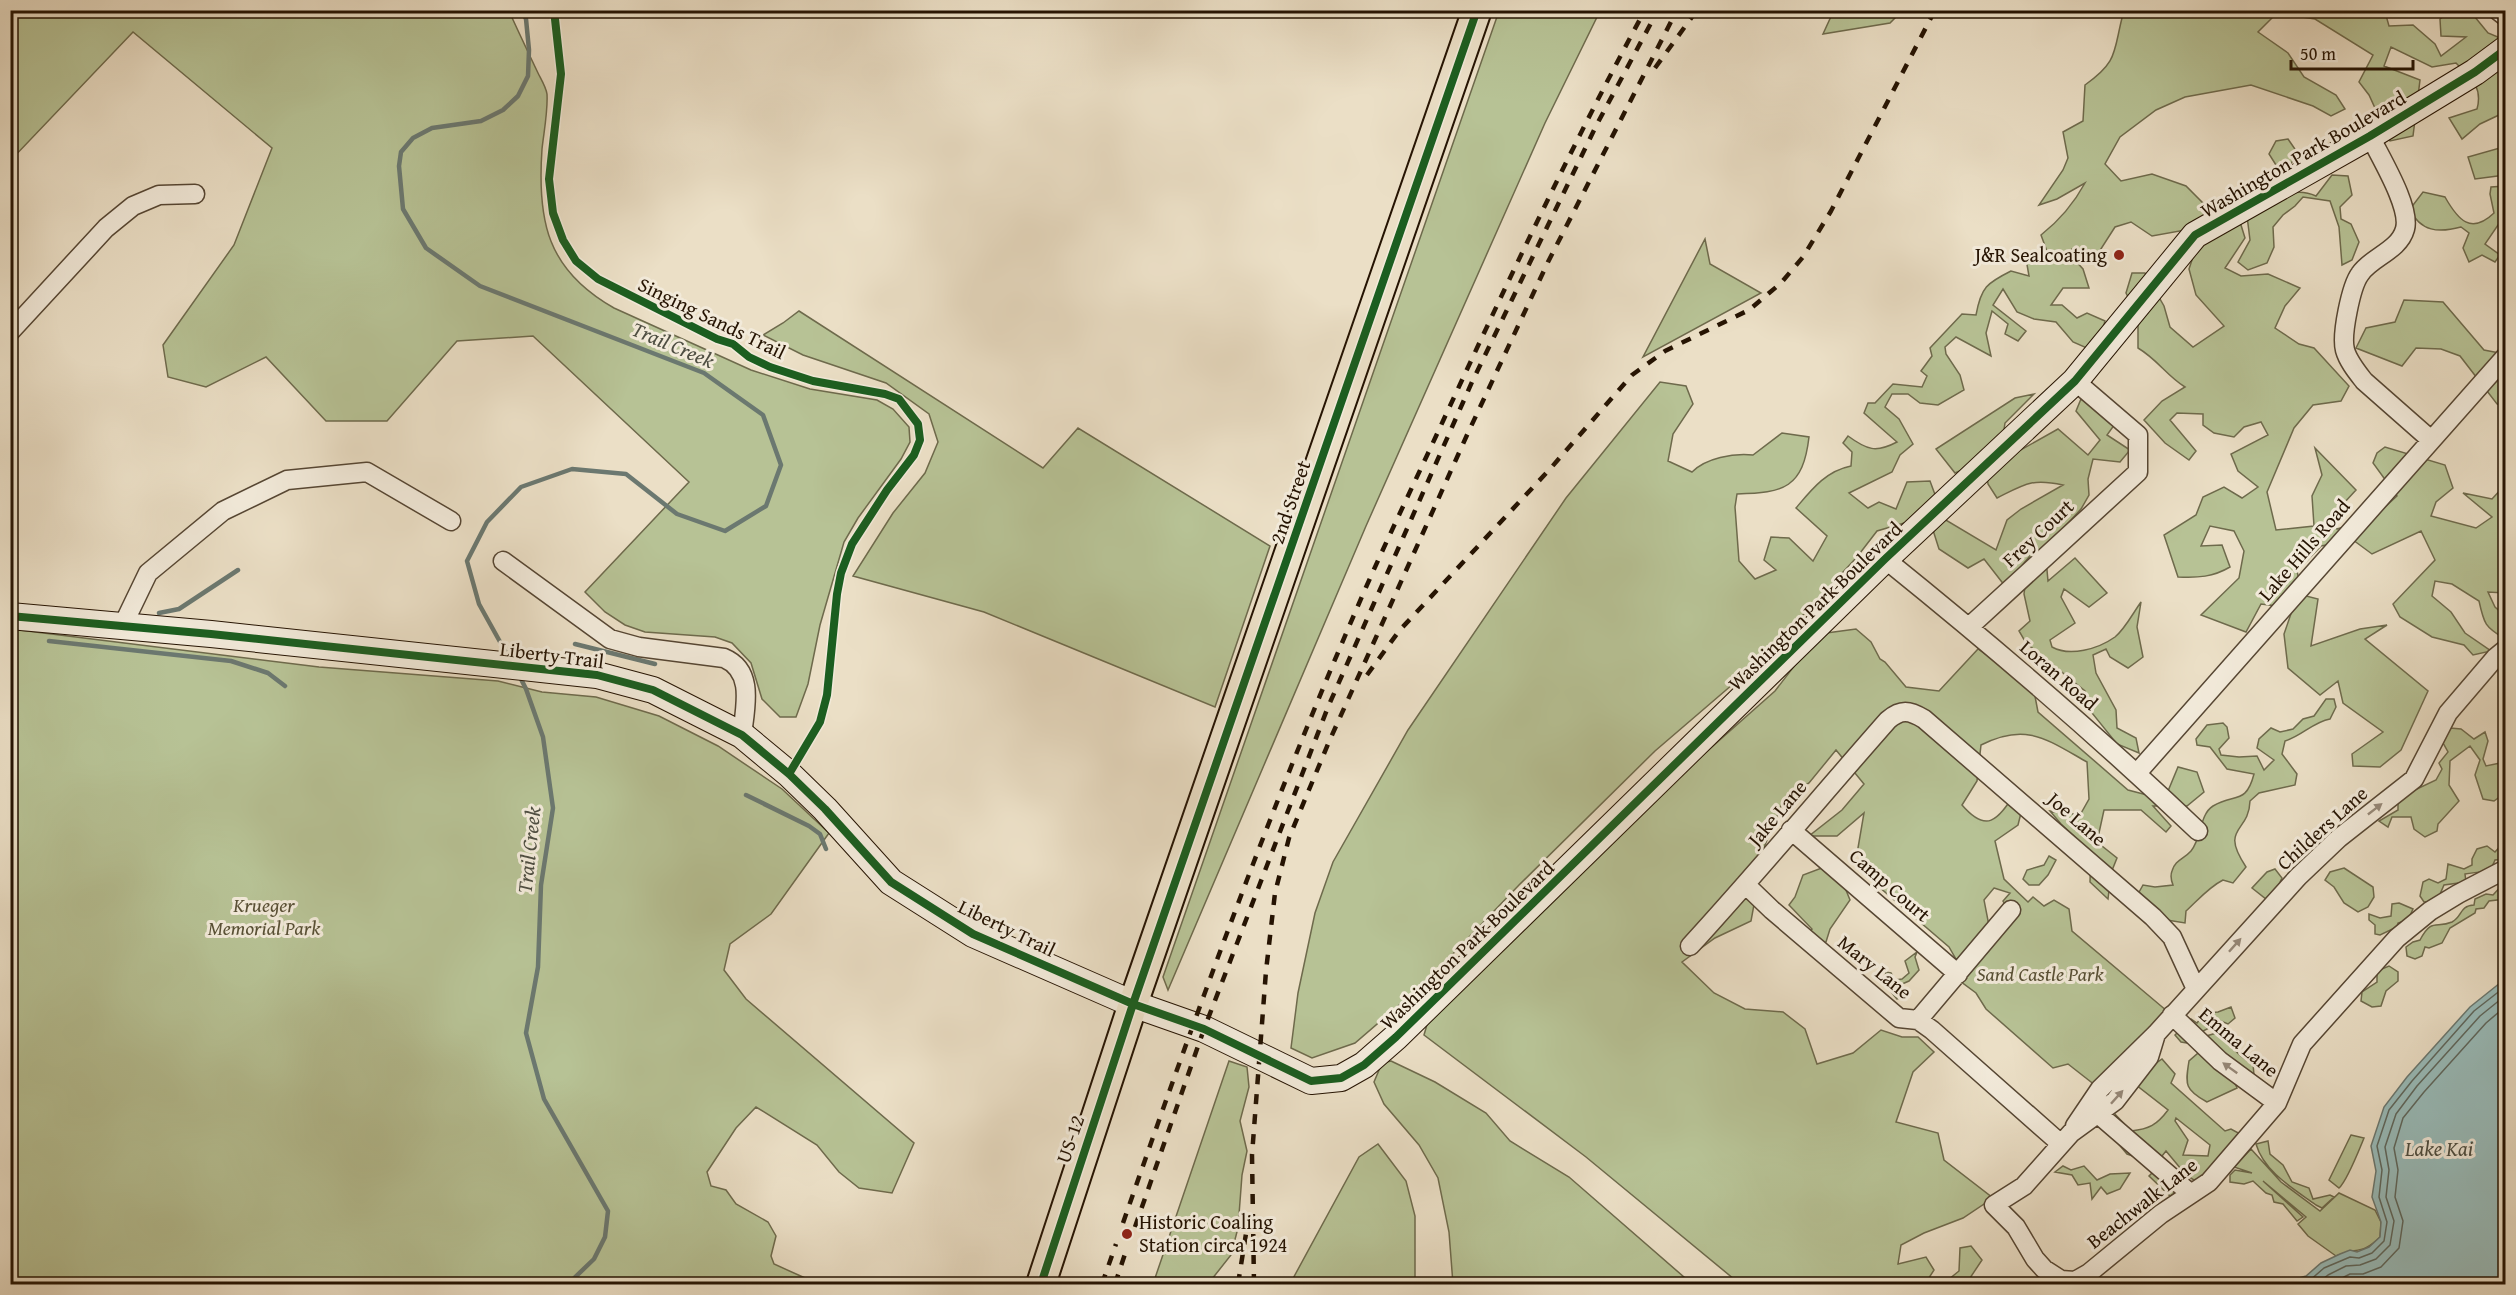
<svg xmlns="http://www.w3.org/2000/svg" width="2516" height="1295" font-family="'Gentium Book Plus',serif">
<style>
.green{fill:#b7c295;stroke:#6e6a4c;stroke-width:1.5;fill-rule:evenodd}
.water{fill:#99bcba;stroke:#6b7870;stroke-width:1.5}
.lines{fill:none;stroke-linecap:round;stroke-linejoin:round}
.shore{stroke:#5f685e;stroke-width:1.5}
.stream{stroke:#6b7870;stroke-width:4.5}
.street-casing{stroke:#564633;stroke-width:21}
.secondary-casing{stroke:#251302;stroke-width:28}
.primary-casing{stroke:#251302;stroke-width:32}
.street{stroke:#f2eada;stroke-width:18}
.secondary{stroke:#f2eada;stroke-width:26}
.primary{stroke:#ebdfc6;stroke-width:28}
.rail{stroke:#251302;stroke-width:4.5;stroke-dasharray:10 10;stroke-linecap:butt}
.cycleway-casing{stroke:#f2eada;stroke-width:11}
.cycleway{stroke:#1b5e20;stroke-width:8}
.oneway{fill:#968979}
.poi-dot{fill:#8f2418;stroke:#f2eada;stroke-width:2}
.labels{text-anchor:middle;stroke-width:6;stroke-linejoin:round;paint-order:stroke}
.street-label{font-size:20px;fill:#251302;stroke:#f2eada}
.poi-label{font-size:20px;fill:#251302;stroke:#f2eada;text-anchor:end}
.park-label{font-size:20px;font-style:italic;fill:#585035;stroke:#f2eada}
.water-label{font-size:21px;font-style:italic;fill:#4e4e42;stroke:#f2eada}
</style>
<rect width="100%" height="100%" fill="#ebdfc6"/>
<filter id="stains"><feTurbulence type="fractalNoise" baseFrequency=".00333" numOctaves="4"/><feColorMatrix values="0 0 0 0 .2 0 0 0 0 .09 0 0 0 0 .02 0 0 0 .5 -.17"/></filter>
<radialGradient id="worn" r=".72"><stop offset=".6" stop-color="#630" stop-opacity="0"/><stop offset="1" stop-color="#630" stop-opacity=".3"/></radialGradient>
<path class="green" d="M11,10L509,11C518,31 528,52 538,73C541,79 546,87 547,94C548,111 544,131 542,149C537,221 547,270 614,308L751,370L810,389L877,400L893,409L909,427L910,442L901,459L858,518L844,542L820,625L808,684L796,717H780L762,699L751,663L732,643L715,637L645,632L625,625L605,612L585,592L689,482L533,336L457,341L387,421H326L266,357L206,387L168,377L163,345L234,245L272,148L133,32L11,160Z
M1834,10H1902V11L1890,23L1823,34Z
M2132,10L2397,11L2385,12L2389,26L2413,25L2435,44L2441,56L2466,37L2441,36L2440,19L2451,11H2470L2488,33L2505,40V74L2499,79V98L2505,100V175L2475,179L2468,157L2500,148L2499,115L2480,124L2462,139L2449,118L2477,109C2483,87 2471,78 2456,63L2432,67L2391,47L2384,66L2420,80L2413,136L2390,141L2369,95L2359,82L2373,55L2315,19L2277,13L2258,32L2288,53L2304,77L2336,95L2345,109L2331,116L2313,106L2251,85L2185,97L2156,110L2120,137L2105,164L2121,181L2152,174L2186,186L2207,207L2232,196L2245,238L2225,268L2241,276L2268,274L2300,288L2285,306L2275,328L2299,344L2314,348L2349,386L2341,401L2313,405L2294,428L2267,492L2276,530L2314,526L2312,496L2322,475L2315,448L2356,490L2331,517L2337,529L2373,518L2397,496L2373,463L2377,453L2385,447L2445,465L2453,488L2436,502L2431,516L2476,528L2492,517L2463,493L2492,499L2505,485V503L2502,504L2506,508L2505,593L2488,592L2495,607L2505,616V639C2485,627 2484,624 2479,601L2452,584L2435,581L2432,596L2451,612L2465,633L2491,651L2473,655L2464,645L2432,637L2400,617L2393,604L2435,560L2421,531L2372,554L2353,540L2321,546L2297,571L2302,595L2318,599L2311,646L2360,629L2387,625L2365,639L2428,691L2401,750L2380,767L2353,766L2352,754L2383,732L2343,703L2338,681L2320,695L2288,668L2284,634L2293,608L2261,604L2246,632L2201,615L2239,578L2244,551L2234,531L2210,526L2201,546L2222,545L2230,567C2213,577 2198,578 2178,577L2164,535L2196,515L2203,497L2224,487L2242,498L2258,487L2238,471L2231,454L2268,435L2261,422L2244,427L2234,437L2214,433L2203,425V414L2177,413L2170,420L2196,451L2189,460L2165,443L2144,420L2162,401L2185,387C2166,375 2158,360 2138,348V317L2126,293L2132,273H2145L2164,306L2170,327L2193,347L2224,326L2196,295L2189,269L2196,248L2185,230L2152,236L2131,222L2115,227L2099,252L2072,249L2071,256L2083,269L2089,288H2063L2051,305H2062L2077,318L2087,313L2105,321L2099,343L2089,349L2073,342L2056,322L2034,319L2017,312L2003,289L1993,305L2026,331L2018,341L2005,334L2008,324L1992,311L1986,333L1991,356L1956,337L1945,347L1946,354L1960,375L1964,390L1938,405L1920,403L1908,394H1892L1885,407L1899,419L1913,444L1900,455L1892,472L1849,493L1868,508L1879,502L1896,509L1907,482L1930,481L1944,519L1996,550L2007,520L2021,509L2063,485C2032,478 2025,484 1997,498L1988,484L1985,460L1955,473L1936,449L2015,398L2034,394L2005,423L2002,442L2010,456L2058,429L2088,455L2100,440L2076,411L2081,399L2115,424L2107,435L2130,450L2120,462L2093,459L2088,479L2089,495L2081,509L2060,532L2046,559L2048,581L2075,558L2107,593L2089,607L2064,589L2061,597L2075,623L2050,640L2052,647C2070,657 2098,649 2115,637C2125,629 2133,613 2141,602L2137,627L2143,657L2128,668L2110,657L2106,649L2093,655L2096,673L2116,710L2117,728L2136,738L2139,753L2117,744L2092,713L2085,691L2026,643L2019,631L2030,621L2024,594L2029,557L2005,586L1984,559L1968,568L1939,549L1932,527L1904,523L1877,531L1857,557L1761,660L1655,751L1519,885L1426,982L1355,1043L1312,1058L1291,1048L1298,993L1315,913L1333,862L1408,730L1566,498L1660,382L1686,386L1693,404L1673,434L1668,461L1692,472C1706,458 1733,453 1753,455L1782,433L1809,437C1803,488 1784,493 1737,494L1735,507L1739,561L1755,579L1776,570L1764,560L1771,537L1789,538L1813,561L1827,536L1796,508C1812,489 1826,471 1851,466L1852,452L1843,443L1848,436C1867,450 1876,453 1897,442L1864,413L1868,403H1875L1893,384L1922,387L1927,376L1921,371L1932,356L1930,348L1962,314L1976,315C1981,287 1987,283 2011,271L2029,276L2025,253L2048,254L2041,235C2060,220 2073,205 2085,183L2057,199L2039,205L2063,170L2068,158L2063,132L2083,121L2085,85C2119,61 2113,52 2123,14Z
M1499,11H1600L1545,123L1366,526L1168,990L1163,977Z
M2288,139L2297,152L2289,168L2276,165L2269,154L2276,141Z
M2332,175L2348,176L2352,195L2340,207L2341,219L2351,224L2359,242L2352,260L2342,265L2339,227L2330,201L2303,197L2295,206L2283,215L2273,227L2274,247L2267,263L2248,270L2238,262L2250,240L2247,216C2269,203 2290,184 2316,196Z
M2505,186V220L2498,225L2485,244L2500,255L2495,262L2482,255L2469,262L2463,248L2469,233L2461,227C2439,233 2420,232 2410,209L2423,192L2445,197C2458,220 2471,235 2494,213L2490,194L2491,187Z
M1705,239L1710,264L1761,293L1643,357Z
M2404,300L2443,302L2484,350L2505,354V408L2497,404L2460,356L2441,349L2416,348L2402,366L2356,348L2366,328L2395,322Z
M799,311L1043,468L1078,428L1270,546L1215,707L984,612L853,576L893,513L925,473L938,442L929,414L886,383L803,355L763,335L783,323Z
M11,629L319,667L498,681L542,692L596,697L659,716L718,746L782,789L829,833L771,914L730,944L724,970L746,999L914,1143L892,1193L859,1188L839,1172L817,1145L756,1107L736,1128L707,1172L711,1186L726,1190L736,1204L768,1222L776,1236L771,1256L774,1264L805,1278L811,1284H11Z
M1856,629L1871,642L1880,659L1885,662L1906,687L1939,691L1978,649L2018,676L2034,691L2038,712L2128,790L2147,795L2168,791L2178,767L2197,772L2204,792L2187,806H2153L2171,826L2166,832L2141,810H2104L2097,842L2117,858L2111,873L2108,899L2090,882L2091,852L2061,824L2050,811L2080,815L2089,799L2087,762C2046,739 2026,722 1981,745L1977,781L1962,805C1987,834 1997,820 2015,794L2025,797L2018,825L1995,841L2004,879L2028,902L2033,897L2044,906L2054,900L2069,909L2072,931L2167,1011L2100,1089L2068,1064L2053,1068L1986,1009L1976,993L1960,981L1965,975L1949,947L1871,880L1858,848L1864,813L1837,836H1809L1842,810L1864,784L1836,750L1809,783L1784,799L1765,845L1751,921L1715,938L1682,962L1714,993L1745,1009L1783,1012L1805,1029L1817,1064L1853,1053L1881,1030L1902,1037H1918L1934,1052L1913,1072L1896,1122L1938,1133L1944,1160L1993,1198L1963,1218L1924,1233L1901,1245L1898,1264L1926,1257L1934,1270L1925,1284H1740L1586,1157L1424,1035L1433,1004L1670,784L1775,691L1819,634ZM1994,888L2010,893L2003,901L2014,919L1990,931L1984,900Z
M2326,699H2334L2336,707L2330,719C2313,722 2302,736 2285,741L2282,754L2297,774L2295,785L2259,793L2250,801C2249,834 2219,826 2246,867L2233,883L2223,880C2209,887 2198,900 2186,911L2185,923L2167,920L2138,894L2143,885L2155,887L2173,885C2171,880 2170,876 2172,871C2175,860 2184,859 2191,851C2202,838 2199,815 2213,806C2235,793 2246,805 2254,774L2227,769L2210,747L2197,745L2196,739L2207,725L2223,723L2227,727L2229,738L2219,749L2221,755L2239,757L2257,756L2264,770L2274,760L2257,748L2259,739L2271,728L2280,732L2293,729L2303,719L2314,716Z
M2450,728L2461,729L2474,739L2485,732L2488,741L2483,759L2486,766L2500,763L2505,758V793L2494,801L2483,799L2475,775L2480,760L2470,746L2450,761L2449,785L2459,801L2438,824L2437,831L2425,837L2414,829L2411,817H2392L2388,827L2379,821L2398,810V798L2436,780L2442,769L2439,763L2448,752L2442,741Z
M2505,841V859L2495,860C2490,875 2478,871 2465,874L2466,882L2444,885L2437,901L2424,902L2420,896L2423,882L2429,879L2438,883L2446,879L2448,864L2464,869L2472,865V859L2477,849L2487,846L2495,852Z
M2049,856L2056,860L2048,875L2039,885H2029L2023,879L2027,870L2044,865Z
M1835,863L1850,900L1830,929L1826,942L1811,947L1804,942L1812,929L1789,905L1795,897L1803,875Z
M2344,868L2373,887L2374,897L2368,907L2358,912L2344,903L2334,887L2325,880L2330,872Z
M2275,869L2282,878L2275,893L2266,899L2252,888L2267,872Z
M2505,882V899L2489,901L2484,908L2476,909L2475,913L2450,928L2442,943L2429,948L2425,947L2422,956L2415,959L2407,956L2406,947L2413,942L2420,940C2432,917 2436,929 2452,922C2463,916 2459,906 2474,905L2475,899L2486,894L2493,895Z
M2399,903L2413,909L2408,920L2398,923L2397,927L2380,935L2375,934V925L2369,920V914L2380,918L2391,916L2392,904Z
M1917,952L1915,957L1919,970L1909,981L1902,984V998L1897,999C1890,991 1883,983 1886,972L1891,973L1895,980L1902,979L1909,973L1905,961Z
M2389,966L2398,972V981L2386,991L2381,1006L2372,1007L2361,1001L2362,992L2377,982V971Z
M2231,1007L2235,1018L2228,1024L2216,1019L2215,1025L2203,1031L2206,1036L2220,1032L2230,1033C2231,1050 2238,1055 2253,1064L2254,1075L2235,1083L2237,1088L2207,1102C2185,1090 2185,1085 2189,1061L2198,1053L2193,1044L2181,1042L2175,1035L2191,1019L2197,1023L2205,1013L2218,1012Z
M2162,1059L2175,1074L2171,1083L2225,1131L2231,1129L2242,1135L2197,1182L2186,1175L2166,1151L2162,1156L2170,1168L2179,1190L2170,1196L2149,1176L2154,1171L2139,1158L2127,1154L2101,1123L2113,1112L2131,1131C2149,1129 2157,1125 2168,1110L2131,1081ZM2176,1118L2210,1145L2208,1156L2183,1155L2188,1140L2175,1121Z
M1229,1061L1247,1067L1249,1087L1240,1121L1247,1151L1242,1175L1238,1228L1231,1255L1208,1284H1153Z
M1391,1061L1435,1082L1486,1113L1510,1141L1569,1177L1692,1284H1453L1449,1232L1438,1178L1419,1145L1384,1104L1374,1082L1382,1063Z
M2351,1135L2364,1138C2359,1150 2347,1181 2339,1188L2329,1180Z
M2268,1141L2270,1154L2283,1165L2292,1182L2309,1188L2313,1199L2330,1195L2334,1197L2322,1208L2316,1205C2294,1189 2264,1172 2256,1144Z
M1378,1144L1406,1181L1415,1216V1284H1290L1359,1157Z
M2251,1149L2281,1182L2320,1211L2339,1193L2375,1210L2381,1222L2380,1237C2362,1255 2357,1247 2336,1256L2308,1236L2298,1224L2306,1217L2263,1181L2303,1217L2297,1221L2283,1204L2274,1202L2272,1195L2266,1193L2253,1181L2244,1184L2230,1182V1175L2235,1170L2252,1173L2234,1167Z
M2063,1166L2071,1170L2084,1166L2097,1180L2110,1174L2130,1173L2120,1189L2107,1194L2101,1187L2092,1199L2090,1183L2078,1185L2072,1175L2055,1172Z
M1971,1246L1982,1260L1966,1284H1943L1959,1271L1960,1248Z"/>
<path class="water" d="M2505,979V1284H2278L2306,1276L2321,1263L2340,1254L2350,1250L2357,1252L2369,1247L2380,1237L2381,1222L2372,1197L2376,1171L2371,1146L2384,1107L2407,1077L2470,1007Z"/>
<g class="lines">
<path class="shore" d="M2300,1284L2309,1281L2324,1268L2343,1260L2350,1257L2359,1258L2372,1253L2384,1241L2387,1222L2379,1197L2382,1170L2377,1146L2389,1110L2412,1081L2474,1011L2506,986
M2316,1284L2328,1275L2346,1266L2360,1265L2376,1259L2390,1245L2394,1221L2386,1197L2389,1170L2385,1147L2396,1114L2417,1086L2480,1016L2506,995
M2330,1284L2350,1274H2363L2381,1267L2399,1248L2403,1221L2395,1197L2398,1170L2394,1148L2403,1118L2424,1092L2486,1023L2506,1006"/>
<path class="stream" d="M159,613L179,609L238,570
M49,641L231,661L268,673L285,686
M575,644L655,664
M509,658L479,604L467,561L487,522L521,487L572,469L626,474L677,514L725,531L766,506L781,465L763,415L704,373L480,286L426,248L403,209L399,166L401,152L413,138L432,128L481,121L503,110L518,96L528,76L529,50L526,19L522,10
M519,675L526,689L543,737L553,808L541,885L538,967L526,1033L544,1099L608,1211L605,1237L594,1259L568,1284
M746,795L809,826L820,834L826,849"/>
<g class="street-casing">
<path id="street" d="M2497,10L2506,17
M2370,136C2380,157 2411,207 2405,229C2399,251 2371,257 2360,274C2351,286 2341,335 2345,350C2348,361 2357,372 2364,381L2431,440
M10,332L106,228L133,206L159,195L195,194
M1885,559C1993,646 2098,736 2198,831
M503,561L610,639L639,647L724,658C755,671 745,708 742,735
M122,627L148,573L223,511L287,480L367,472L451,521
M1969,627L2138,472V435L2075,381
M2137,773L2506,356
M1791,830L1958,974
M1746,885L1772,910L1899,1018L1918,1020L1932,1030L2061,1144
M1690,946C1757,873 1821,796 1888,720C1901,709 1909,710 1924,719L2153,917L2172,937L2196,989
M2172,1015L2220,1061L2277,1103
M1918,1020L2011,910
M2156,1034L2149,1057L2115,1101L2071,1133L2024,1186L1994,1205L2016,1227L2035,1259L2044,1269L2061,1280L2075,1281L2089,1273L2161,1214L2209,1182L2277,1103L2302,1044L2397,938L2430,911L2458,894L2506,869
M2090,1107L2191,1194
M2075,1126L2100,1089L2156,1034L2298,877L2339,838L2414,779L2448,713L2495,658L2506,649"/>
</g>
<g class="secondary-casing">
<path id="secondary" d="M10,616L211,634L597,675L653,690L742,735L789,774L825,809L891,882L973,934L1133,1004L1204,1029L1311,1081L1341,1078L1364,1065L1396,1037L1885,559L2075,381L2195,235L2370,136L2475,72L2506,49"/>
</g>
<g class="primary-casing">
<path id="primary" d="M1041,1284L1133,1004L1477,10"/>
</g>
<use href="#street" class="street"/>
<use href="#secondary" class="secondary"/>
<use href="#primary" class="primary"/>
<path class="rail" d="M1655,68L1697,10
M1367,675L1399,631L1550,469L1632,375L1665,351L1749,310L1781,283L1803,257L1831,211L1935,10
M1123,1223C1195,1016 1270,809 1357,608C1384,545 1414,484 1443,421C1507,283 1572,145 1645,10
M1135,1227L1204,1029L1328,707L1472,382L1596,126L1658,10
M1102,1284L1116,1244
M1115,1284L1127,1248
M1238,1284L1248,1221
M1254,1284L1252,1155L1266,971L1275,893L1289,838L1328,744L1467,435L1548,262L1677,10"/>
<g class="cycleway-casing">
<path id="cycleway" d="M554,10L561,74L549,179L553,213L563,240L576,261L598,279L717,339L733,344L749,357L770,367L813,381L885,394L899,399L918,424L920,440L914,455L887,490L852,544L841,573L837,594L827,695L820,722L789,774
M10,616L211,634L597,675L653,690L742,735L789,774L825,809L891,882L973,934L1133,1004L1204,1029L1311,1081L1341,1078L1364,1065L1396,1037L1885,559L2075,381L2195,235L2370,136L2475,72L2506,49
M1041,1284L1133,1004L1477,10"/>
</g>
<use href="#cycleway" class="cycleway"/>
</g>
<defs><path id="oneway-solid" d="M-6-.8H1V-3.2L6.5 0L1 3.2V.8H-6Z" transform="scale(1.5)"/></defs>
<g class="oneway">
<use href="#oneway-solid" transform="translate(2375 809) rotate(-38)"/>
<use href="#oneway-solid" transform="translate(2235 945) rotate(-48)"/>
<use href="#oneway-solid" transform="translate(2230 1068) rotate(-144)"/>
<use href="#oneway-solid" transform="translate(2117 1097) rotate(-48)"/>
</g>
<g class="poi-dot">
<circle cx="2119" cy="255" r="6"/>
<circle cx="1127" cy="1234" r="6"/>
</g>
<g class="labels">
<g class="street-label">
<text transform="translate(2303 154) rotate(-30)" y="7">Washington Park Boulevard</text>
<text transform="translate(712 318) rotate(26)" y="7">Singing Sands Trail</text>
<text transform="translate(1290 502) rotate(-71)" y="7">2nd Street</text>
<text transform="translate(2038 533) rotate(-43)" y="7">Frey Court</text>
<text transform="translate(2304 550) rotate(-49)" y="7">Lake Hills Road</text>
<text transform="translate(1815 606) rotate(-44)" y="7">Washington Park Boulevard</text>
<text transform="translate(552 655) rotate(7)" y="7">Liberty Trail</text>
<text transform="translate(2059 675) rotate(41)" y="7">Loran Road</text>
<text transform="translate(1777 813) rotate(-50)" y="7">Jake Lane</text>
<text transform="translate(2077 819) rotate(41)" y="7">Joe Lane</text>
<text transform="translate(2322 828) rotate(-42)" y="7">Childers Lane</text>
<text transform="translate(1890 885) rotate(41)" y="7">Camp Court</text>
<text transform="translate(1007 928) rotate(26)" y="7">Liberty Trail</text>
<text transform="translate(1467 945) rotate(-44)" y="7">Washington Park Boulevard</text>
<text transform="translate(1875 967) rotate(39)" y="7">Mary Lane</text>
<text transform="translate(2239 1042) rotate(40)" y="7">Emma Lane</text>
<text transform="translate(1070 1139) rotate(-71)" y="7">US-12</text>
<text transform="translate(2142 1203) rotate(-38)" y="7">Beachwalk Lane</text>
</g>
<g class="poi-label">
<text x="2107" y="262">J&amp;R Sealcoating</text>
<text x="1139" y="1229" text-anchor="start">Historic Coaling<tspan x="1139" dy="23">Station circa 1924</tspan></text>
</g>
<g class="park-label">
<text x="264" y="912">Krueger<tspan x="264" dy="23">Memorial Park</tspan></text>
<text x="2040" y="981">Sand Castle Park</text>
</g>
<g class="water-label">
<text transform="translate(673 345) rotate(23)" y="7">Trail Creek</text>
<text transform="translate(529 850) rotate(-84)" y="7">Trail Creek</text>
<text x="2439" y="1156">Lake Kai</text>
</g>
</g>
<rect width="2516" height="1295" fill="none" stroke="#ebdfc6" stroke-width="36"/>
<rect x="12" y="12" width="2492" height="1271" fill="none" stroke="#251302" stroke-width="3"/>
<rect x="18" y="18" width="2480" height="1259" fill="none" stroke="#251302" stroke-width="1.5"/>
<path d="M2291 60v9h122v-9" fill="none" stroke="#251302" stroke-width="3"/>
<text x="2300" y="60" font-size="18" fill="#251302" stroke="#f2eada" stroke-width="4.5" paint-order="stroke">50 m</text>
<rect width="100%" height="100%" filter="url(#stains)"/>
<rect width="100%" height="100%" fill="url(#worn)"/>
</svg>
